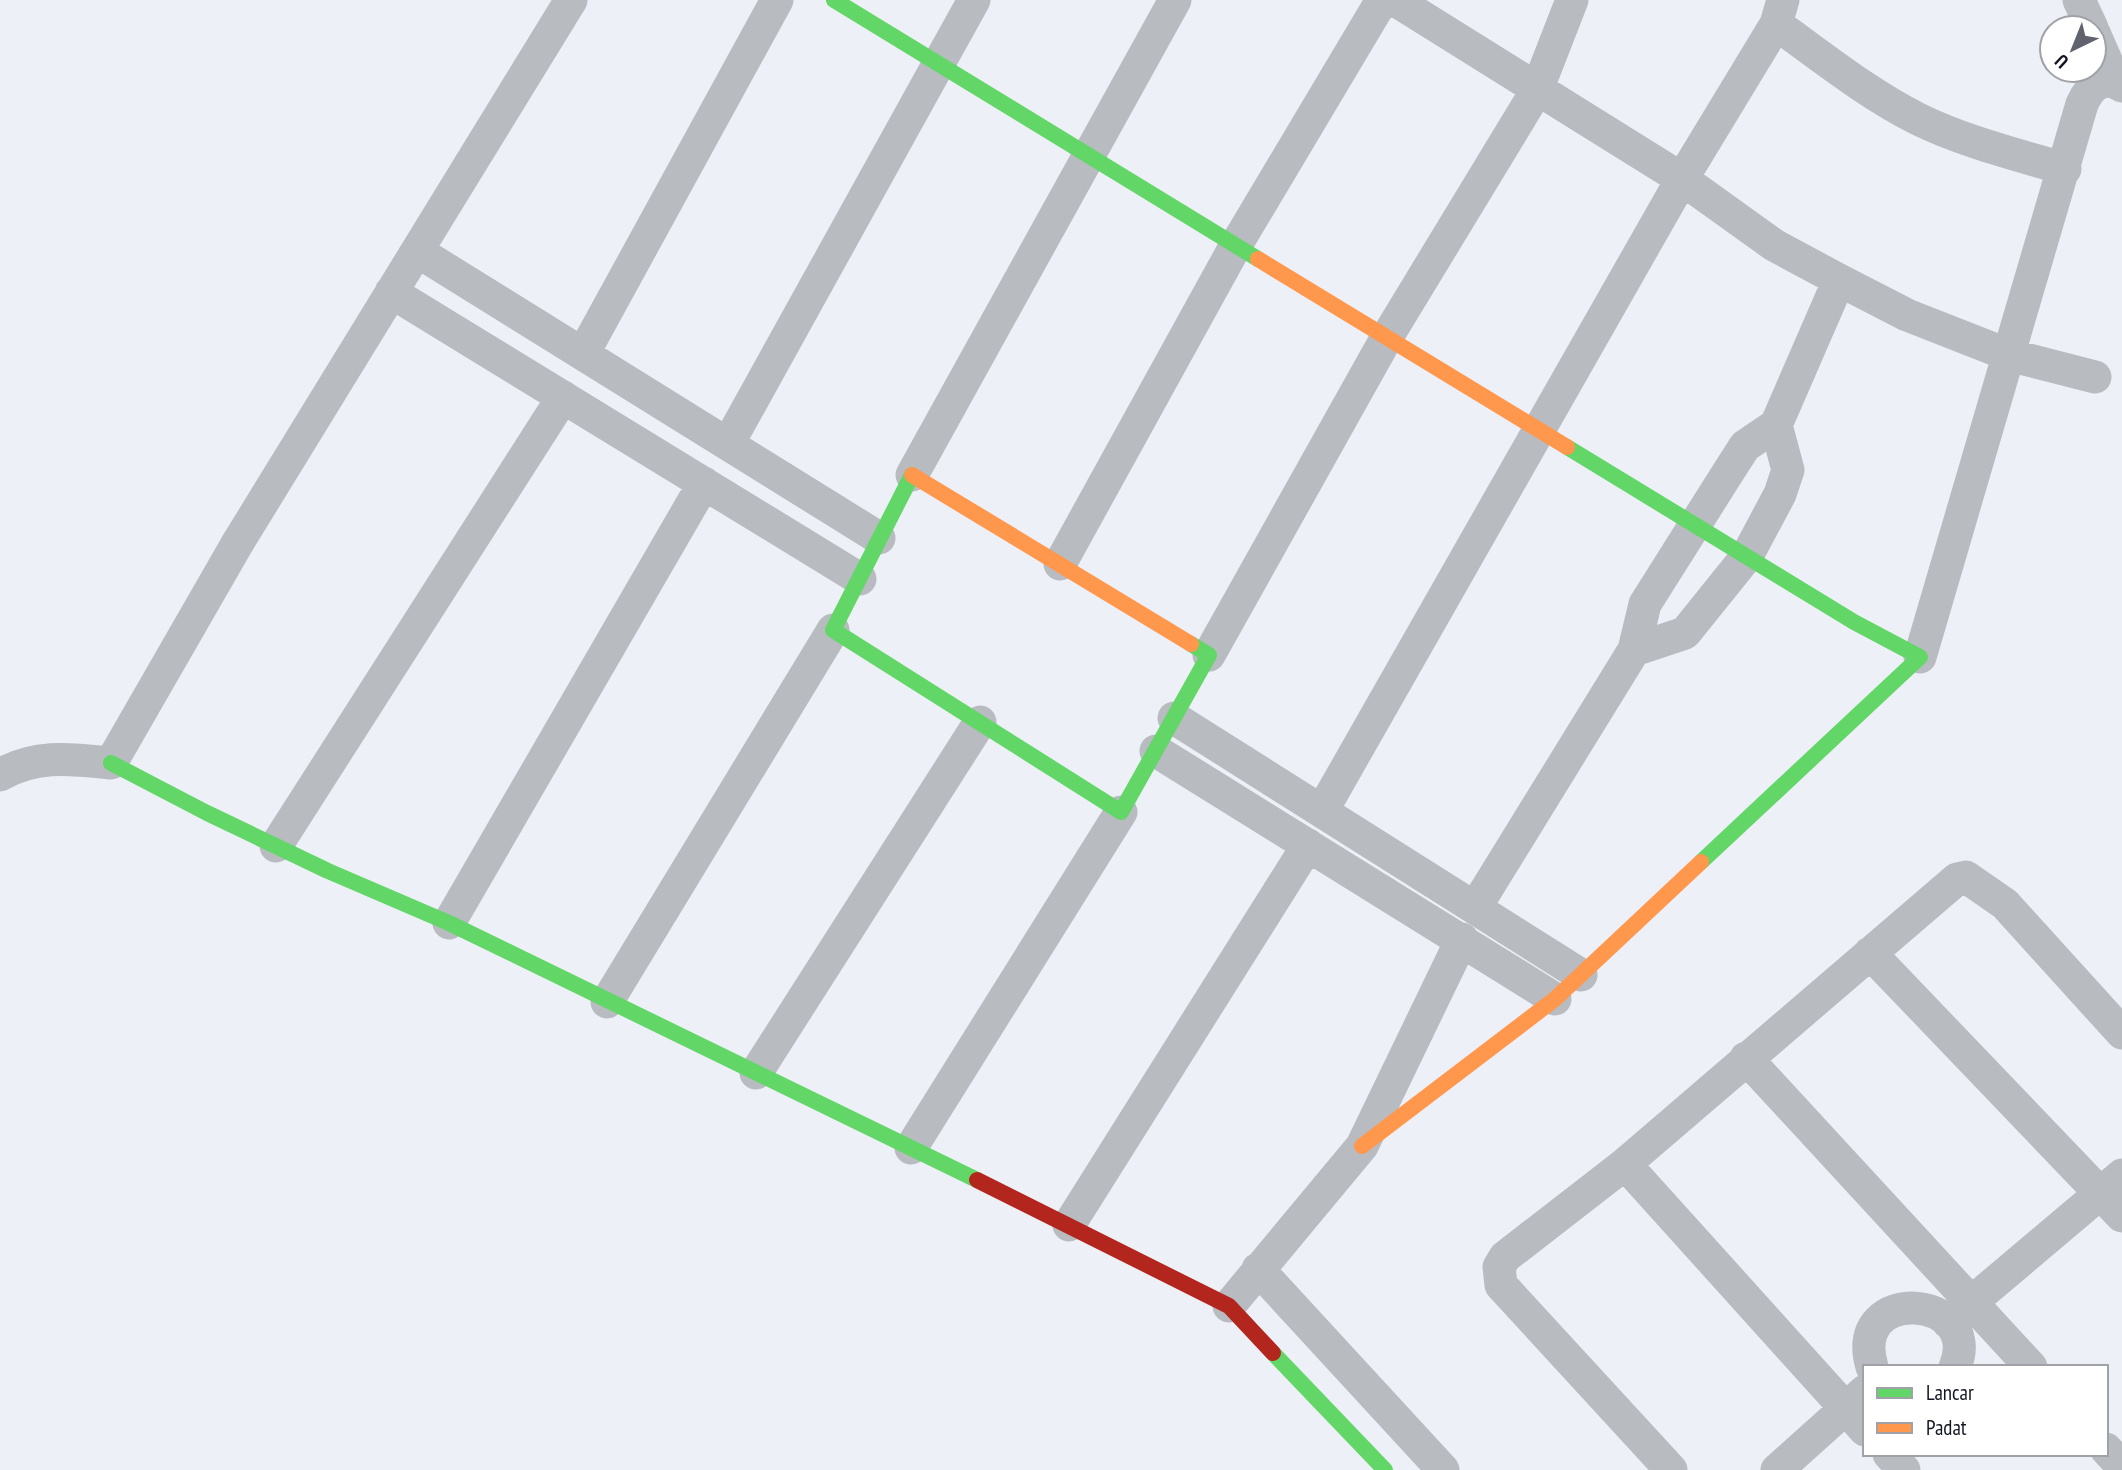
<svg xmlns="http://www.w3.org/2000/svg" width="2122" height="1470" font-family="'PT Sans Narrow',sans-serif">
<style>
.lines{fill:none;stroke-linecap:round;stroke-linejoin:round}
.street{stroke:#b8bbc0;stroke-width:33}
.fast{stroke:#63d668;stroke-width:16}
.slow{stroke:#ff974d;stroke-width:16}
.jam{stroke:#b3261e;stroke-width:16}
</style>
<rect width="100%" height="100%" fill="#eef0f8"/>
<g class="lines">
<path class="street" d="M1395,0L1682,179L1774,245L1839,280L1907,315L2009,355L2095,377
M2079,0L2092,28
M1776,24C1822,57 1868,94 1918,119C1965,142 2015,154 2065,169
M2094,33L2116,83
M417,251L879,538
M391,292L860,579
M583,354L777,0
M728,444L974,0
M912,475L1175,0
M1060,564L1236,245L1382,0
M1634,650L1685,633L1747,556L1780,494L1788,470L1776,425
M1209,655L1387,337L1537,90L1572,0
M1920,657L2082,104C2090,86 2103,74 2122,86
M1174,718L1581,975
M1156,751L1555,999
M0,775C36,754 71,759 111,763L237,544L571,0
M1322,811L1682,179L1776,24L1783,0
M276,846L563,397
M1475,908L1634,650L1645,604L1727,474L1745,446L1776,425L1839,280
M449,923L704,483
M1870,953L2122,1216
M607,1002L833,630
M1746,1058L2031,1367
M756,1073L980,722
M911,1148L1121,812
M1625,1164L1865,1430
M1069,1225L1308,845
M1258,1269L1443,1470
M1229,1306L1362,1146L1462,939
M1948,1322L2122,1175
M1872,1367C1847,1282 1985,1295 1955,1367
M2106,1449L2122,1466
M1889,1454L1904,1470
M1671,1470L1501,1285L1499,1267L1505,1257L1625,1164L1957,879L1966,877L2005,904L2122,1033
M1777,1470L1865,1391"/>
<path class="fast" d="M834,0L1258,259
M1567,447L1854,622L1920,657L1701,862
M912,475L833,630L1121,812L1209,655L1191,644
M111,763L207,813L328,871L449,923L977,1180
M1273,1353L1385,1470"/>
<path class="slow" d="M1258,259L1567,447
M912,475L1191,644
M1362,1146L1555,999L1701,862"/>
<path class="jam" d="M977,1180L1229,1306L1273,1353"/>
</g>
<rect x="1863" y="1365" width="245" height="91" fill="#ffffff" stroke="#a1a2a7" stroke-width="2"/>
<rect x="1877" y="1388" width="35" height="10" fill="#63d668" stroke="#a1a2a7" stroke-width="2"/>
<text x="1926" y="1400" font-size="21" fill="#141723">Lancar</text>
<rect x="1877" y="1423" width="35" height="10" fill="#ff974d" stroke="#a1a2a7" stroke-width="2"/>
<text x="1926" y="1435" font-size="21" fill="#141723">Padat</text>
<g transform="translate(2073 49) rotate(223)"><circle r="33" fill="#ffffff" stroke="#a1a2a7" stroke-width="2"/>
<path d="M0-5L12 26L0 18L-12 26Z" fill="#60636e"/>
<text y="-10" font-size="19" font-weight="bold" text-anchor="middle" fill="#141723">U</text>
</g>
</svg>
